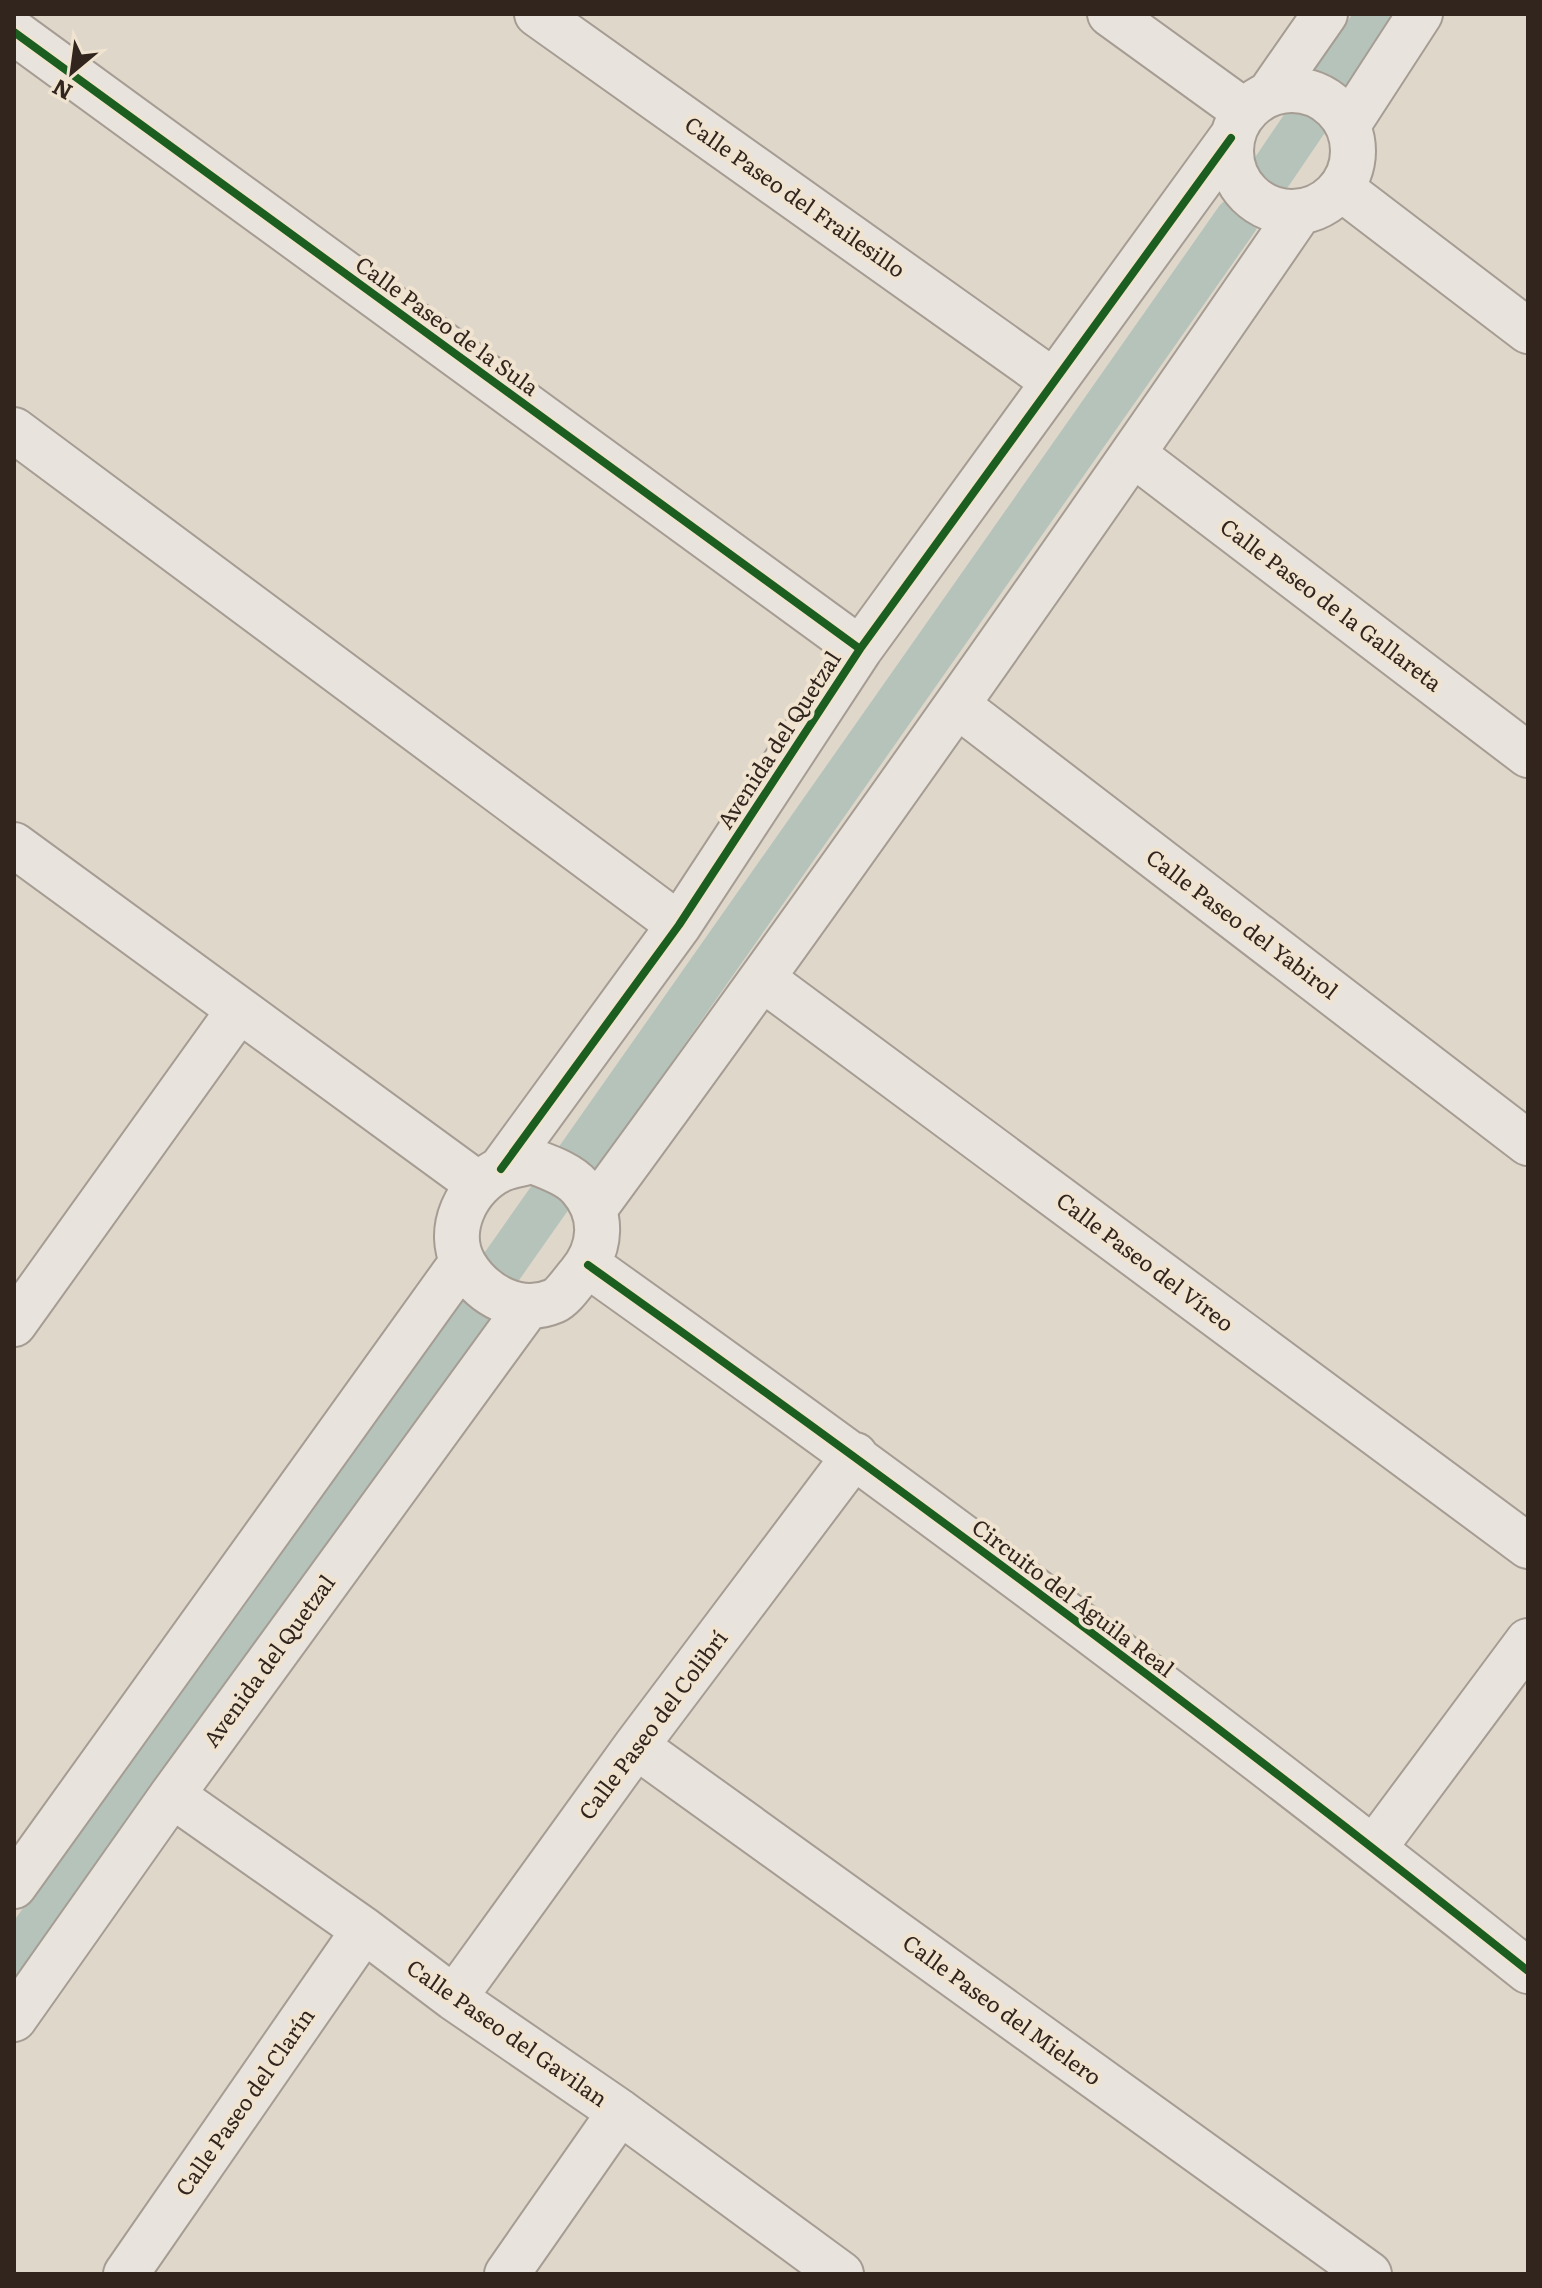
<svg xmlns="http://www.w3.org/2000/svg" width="1542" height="2288" font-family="Literata,serif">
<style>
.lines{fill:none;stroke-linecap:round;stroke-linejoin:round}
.canal{stroke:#b6c3ba;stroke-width:44}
.minor-casing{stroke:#a59d94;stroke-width:48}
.minor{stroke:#e8e3dc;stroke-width:44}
.cycleway-casing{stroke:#f0e4d1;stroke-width:13}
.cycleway{stroke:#1b5e20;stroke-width:8}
.labels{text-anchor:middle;stroke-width:8;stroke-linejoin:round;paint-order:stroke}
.street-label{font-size:22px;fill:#31251e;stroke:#f0e4d1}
</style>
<rect width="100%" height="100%" fill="#e0d7cb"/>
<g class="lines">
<path class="canal" d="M1271,173L1379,14
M500,1269L1237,219
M14,1959L470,1312"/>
<g class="minor-casing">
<path id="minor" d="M537,14L1053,381
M1110,14L1244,111
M14,32L860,649
M1231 151a61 61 0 1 1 122 0a61 61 0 1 1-122 0Z
M1270,93L1325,14
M1348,125L1420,14
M1342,189L1528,331
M14,430L679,925
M1133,454L1528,755
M957,705L1528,1143
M14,845L478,1184
M763,979L1528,1546
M532,1161C548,1167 569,1174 580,1187C604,1214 602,1248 579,1275C572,1283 563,1297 554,1301C519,1316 483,1295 465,1266C444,1231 467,1184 502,1169C511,1165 522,1164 532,1161Z
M501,1169L679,925L860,649L1231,138
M595,1208C835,881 1069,548 1299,213
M588,1265C907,1492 1222,1726 1528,1971
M14,1324L239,1010
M636,1746L1369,2274
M172,1795L364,1930L454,1998L620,2112L841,2274
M1374,1848L1528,1641
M14,1886L462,1262
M454,1998L636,1746L855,1455
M14,2019L172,1795L528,1306
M126,2274L364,1930
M507,2274L620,2112"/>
</g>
<use href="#minor" class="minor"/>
<g class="cycleway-casing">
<path id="cycleway" d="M14,32L860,649
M501,1169L679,925L860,649L1231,138
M588,1265C907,1492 1222,1726 1528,1971"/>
</g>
<use href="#cycleway" class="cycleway"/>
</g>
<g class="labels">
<g class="street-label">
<text transform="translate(795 197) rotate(35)" y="8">Calle Paseo del Frailesillo</text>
<text transform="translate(447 326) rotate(36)" y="8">Calle Paseo de la Sula</text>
<text transform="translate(1331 605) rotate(37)" y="8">Calle Paseo de la Gallareta</text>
<text transform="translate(779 740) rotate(-57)" y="8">Avenida del Quetzal</text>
<text transform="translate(1242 924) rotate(37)" y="8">Calle Paseo del Yabirol</text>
<text transform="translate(1145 1262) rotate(37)" y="8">Calle Paseo del Víreo</text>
<text transform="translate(1073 1598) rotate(37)" y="8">Circuito del Águila Real</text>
<text transform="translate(269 1661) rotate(-54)" y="8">Avenida del Quetzal</text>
<text transform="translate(653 1725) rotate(-53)" y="8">Calle Paseo del Colibrí</text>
<text transform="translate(1002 2010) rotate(36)" y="8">Calle Paseo del Mielero</text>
<text transform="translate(507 2033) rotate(35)" y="8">Calle Paseo del Gavilan</text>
<text transform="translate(245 2102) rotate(-55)" y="8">Calle Paseo del Clarín</text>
</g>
</g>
<rect width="1542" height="2288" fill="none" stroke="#31251e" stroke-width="32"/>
<g transform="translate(72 72) rotate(209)" stroke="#f0e4d1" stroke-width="6" paint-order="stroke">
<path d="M0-6L14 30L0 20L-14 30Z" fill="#31251e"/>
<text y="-12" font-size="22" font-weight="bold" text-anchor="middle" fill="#31251e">N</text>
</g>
</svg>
